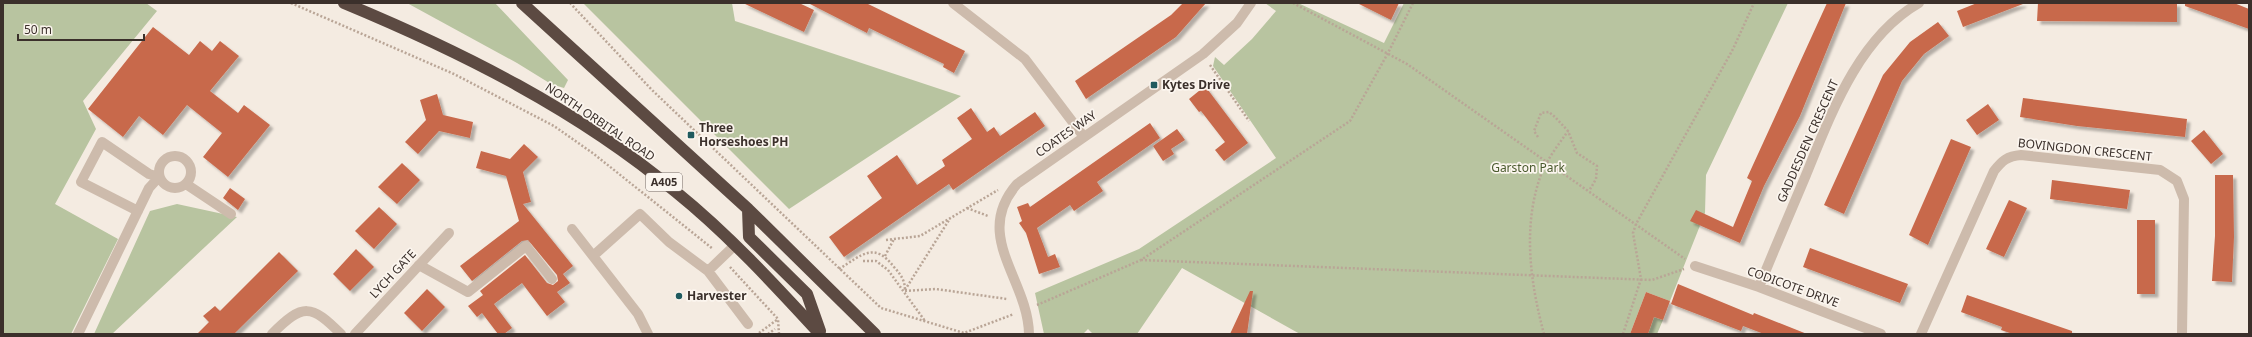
<svg xmlns="http://www.w3.org/2000/svg" width="2252" height="337" font-family="'Noto Sans',sans-serif">
<style>
.green{fill:#b8c4a0}
.building{fill:#c8694b;filter:url(#shadow)}
.lines{fill:none;stroke-linecap:round;stroke-linejoin:round}
.path{stroke:#b9a596;stroke-width:2.5;stroke-dasharray:2 2;stroke-linecap:butt}
.lane{stroke:#cdbbac;stroke-width:10}
.street{stroke:#cdbbac;stroke-width:10}
.highway{stroke:#5c4a42;stroke-width:12}
.poi-dot{fill:#1f5a5e;stroke:#fbf5ee;stroke-width:1.5}
.labels{text-anchor:middle;stroke-width:3.5;stroke-linejoin:round;paint-order:stroke}
.shield{fill:#fbf5ee;stroke:#756b66;stroke-width:1}
.shield-label{font-size:11px;font-weight:bold;fill:#3b302b}
.poi-label{font-size:12px;font-weight:bold;fill:#3b302b;stroke:#fbf5ee;text-anchor:start}
.street-label{font-size:12px;fill:#3b302b;stroke:#fbf5ee}
.park-label{font-size:12px;fill:#4a5a2e;stroke:#fbf5ee}
</style>
<defs>
<filter id="shadow"><feDropShadow dx="3.5" dy="3.5" stdDeviation="1" flood-color="#0004"/></filter>
</defs>
<rect width="100%" height="100%" fill="#f4ebe1"/>
<path class="green" d="M3,3H146L157,11L83,101L96,129L55,204L118,239L71,334H3Z
M407,3H495L568,80L564,88L551,84L517,63Z
M583,3H732L735,21L961,96L789,209Z
M1265,3H1298L1384,43L1404,3H1788L1706,175L1705,213L1670,301L1646,292L1630,334H1300L1182,268L1137,334H1093L1088,329L1083,334H1044L1035,293L1139,249L1276,158L1213,66L1215,57L1224,65L1252,39L1276,11Z
M177,204L237,217L112,334H94L150,211Z
M1654,317L1663,320L1657,334H1648Z"/>
<path class="building" d="M743,3H799L814,10L804,32Z
M808,3H866L965,51L954,73L943,67L944,64L869,28L867,33Z
M1183,3H1206L1176,37L1086,99L1075,81L1171,15Z
M1357,3H1399L1391,20Z
M1827,3H1846L1800,116L1764,186L1740,243L1690,221L1696,210L1733,227L1752,181L1747,178Z
M1977,3H2023V4L1963,27L1957,11Z
M2038,3H2177V22L2037,21Z
M2185,3H2234L2249,9V29L2185,6Z
M1938,22L1949,36L1924,54L1902,81L1844,214L1824,205L1883,75L1910,42Z
M153,27L189,55L200,41L212,51L220,41L239,56L210,91L238,113L244,105L270,125L228,177L203,157L222,133L187,105L163,135L139,116L123,137L88,109Z
M1205,86L1248,143L1224,161L1215,150L1225,142L1201,111L1199,112L1189,99Z
M437,94L443,115L473,122L470,138L439,131L418,154L405,142L426,120L420,100Z
M2023,98L2187,119L2185,137L2077,126L2020,117Z
M1988,104L1999,120L1977,135L1966,120Z
M971,108L987,132L994,127L1000,136L1035,112L1045,126L953,190L949,184L844,257L829,237L882,198L867,176L897,155L917,185L945,166L942,160L972,139L957,118Z
M1150,123L1160,138L1097,182L1103,191L1074,211L1070,205L1037,228L1048,257L1055,254L1060,267L1039,274L1026,233L1019,223L1022,221L1017,207L1028,203L1030,207Z
M1177,129L1185,140L1171,149L1174,154L1163,161L1153,146Z
M2204,130L2223,154L2211,164L2191,141Z
M1951,139L1971,147L1928,245L1909,235Z
M524,144L538,157L523,172L531,202L523,204L573,266L563,274L570,283L557,292L565,302L547,316L522,283L494,304L512,328L504,334H498L482,313L477,317L468,306L483,295L480,291L525,255L547,283L553,285L558,281L557,275L528,240L522,241L472,281L460,266L519,221L506,176L476,168L481,151L510,159Z
M402,163L420,180L397,204L378,187Z
M2215,175H2233L2234,237L2232,282L2212,281L2215,236Z
M2052,180L2130,190L2127,209L2050,199Z
M230,188L245,199L238,210L223,198Z
M2009,200L2027,208L2004,257L1986,249Z
M379,207L397,224L374,249L355,231Z
M2137,220H2155V294H2137Z
M1810,248L1908,284L1900,303L1803,267Z
M356,249L374,267L350,291L333,274Z
M279,252L298,271L234,334H197L209,322L203,316L215,306L220,311Z
M1678,284L1753,315L1754,313L1807,334H1764L1743,326L1741,331L1671,304Z
M427,289L445,307L422,331L404,313Z
M1250,291H1253L1247,334H1230Z
M1646,292L1670,301L1663,320L1654,317L1648,334H1630Z
M1967,295L2072,331V334H2013L2001,330L2002,327L1961,312Z"/>
<g class="lines">
<path class="path" d="M291,3L454,74L554,126L594,154L713,249
M570,3L652,90L881,308L964,333L1014,314
M1293,3L1407,64L1685,259
M1210,65L1249,121
M1538,137L1534,131L1541,113L1549,112L1555,117L1568,131L1577,153L1597,166L1596,179L1589,191
M967,208L988,216
M886,240L920,236L998,190
M885,256L894,239
M1141,260L1652,280L1684,269
M863,261H876L888,270L925,321
M730,267L778,319L779,334
M839,269C862,255 874,241 894,267C901,275 905,280 905,291
M905,290L949,220
M905,291L936,289L1007,299
M1037,305L1141,260L1350,121L1388,53L1413,3
M759,333L778,319
M768,334L775,329
M1544,334C1530,282 1522,224 1542,172C1548,158 1559,144 1568,131
M1623,334L1641,279L1633,233L1636,224L1733,49L1754,3"/>
<path class="lane" d="M159 172a16 16 0 1 1 32 0a16 16 0 1 1-32 0Z
M186,184L231,214
M138,211L81,182L102,142L149,174L159,177
M572,229L638,314L648,334
M593,256L640,214L669,242L708,271L748,324
M419,265L468,292L526,246L552,279
M708,271L734,246
M78,334L149,188L159,177"/>
<path class="street" d="M953,3L1025,59L1084,137
M1695,266L1759,287L1881,334
M1759,287C1774,250 1790,213 1806,175C1831,114 1858,38 1919,3
M272,334C303,303 311,304 341,334
M355,334L449,233
M1029,334C1028,279 972,236 1017,184L1203,54L1237,23L1251,3
M1921,334L1994,171C2002,161 2007,156 2021,155L2160,170L2177,181L2184,199L2182,334"/>
<path class="highway" d="M344,3C462,52 578,110 676,192C728,234 775,285 820,334
M522,3L748,209L875,334
M748,209L749,237L807,294L820,331"/>
</g>
<g class="poi-dot">
<rect x="1150" y="81" width="8" height="8" rx="2"/>
<rect x="687" y="131" width="8" height="8" rx="2"/>
<circle cx="679" cy="296" r="4"/>
</g>
<g class="labels">
<rect class="shield" x="646" y="173" width="36" height="18" rx="3"/>
<g class="shield-label">
<text x="664" y="186">A405</text>
</g>
<g class="poi-label">
<text x="1162" y="89">Kytes Drive</text>
<text x="699" y="132">Three<tspan x="699" dy="14">Horseshoes PH</tspan></text>
<text x="687" y="300">Harvester</text>
</g>
<g class="street-label">
<text transform="translate(600 122) rotate(34)" y="4">NORTH ORBITAL ROAD</text>
<text transform="translate(1066 134) rotate(-35)" y="4">COATES WAY</text>
<text transform="translate(1808 141) rotate(-66)" y="4">GADDESDEN CRESCENT</text>
<text transform="translate(2085 150) rotate(6)" y="4">BOVINGDON CRESCENT</text>
<text transform="translate(393 274) rotate(-47)" y="4">LYCH GATE</text>
<text transform="translate(1793 287) rotate(20)" y="4">CODICOTE DRIVE</text>
</g>
<g class="park-label">
<text x="1528" y="172">Garston Park</text>
</g>
</g>
<rect width="2252" height="337" fill="none" stroke="#3b302b" stroke-width="8"/>
<path d="M18 34v6h126v-6" fill="none" stroke="#3b302b" stroke-width="2"/>
<text x="24" y="34" font-size="12" fill="#3b302b" stroke="#fbf5ee" stroke-width="3" paint-order="stroke">50 m</text>
</svg>
